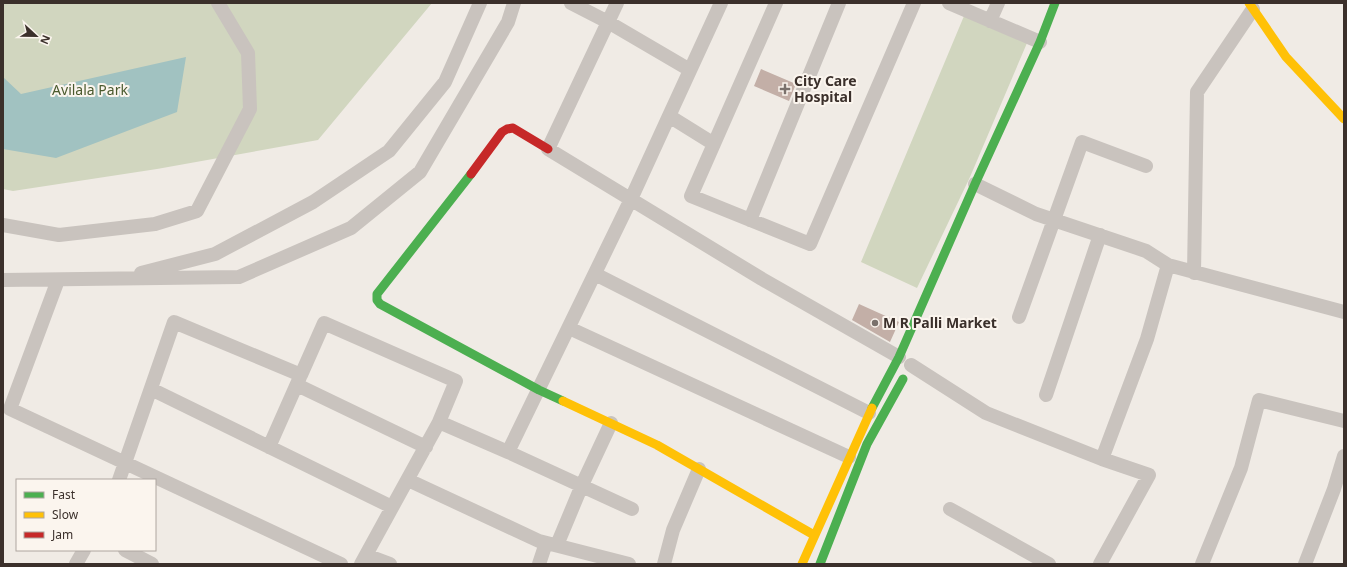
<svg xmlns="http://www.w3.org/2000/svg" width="1347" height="567" font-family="'Noto Sans',sans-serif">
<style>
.green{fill:#d1d6bf}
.water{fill:#a1c2c1}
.building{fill:#c3afa7}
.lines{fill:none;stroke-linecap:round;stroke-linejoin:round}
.street{stroke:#c9c3be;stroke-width:14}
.fast{stroke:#4caf50;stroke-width:9}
.slow{stroke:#ffc107;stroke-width:9}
.jam{stroke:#c62828;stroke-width:9}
.poi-dot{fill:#7a716c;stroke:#fbf5ee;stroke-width:1.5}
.labels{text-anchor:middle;stroke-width:4;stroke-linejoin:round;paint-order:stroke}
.poi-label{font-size:14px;font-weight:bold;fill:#3b302b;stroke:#fbf5ee;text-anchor:start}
.park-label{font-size:14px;fill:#4a5a2e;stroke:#fbf5ee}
</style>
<rect width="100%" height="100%" fill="#f0ebe5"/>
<path class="green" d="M3,3H432L318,140L157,169L13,191L3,189Z
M964,16L1027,43L970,177L917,288L861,262Z"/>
<path class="water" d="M186,57L177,112L56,158L3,149V77L21,94Z"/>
<path class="building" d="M761,69L796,84L789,101L754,86Z
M859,304L899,322L890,342L852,320Z"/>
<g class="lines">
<path class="street" d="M571,3L608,22L690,70
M617,3L548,149L762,279L899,357
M776,3L691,196L810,244L914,3
M949,3L1040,42
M990,21L998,3
M714,144L669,116L721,3
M975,184L1036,214L1146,251L1168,265
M750,220L839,3
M3,225L59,235L155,224L197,211L250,109L248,53L218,3
M141,273L215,254L313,202L389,151L445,82L480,3
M1194,273L1197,92L1253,9
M595,274L869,413
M3,280L239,277L351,228L420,172L508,22L514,3
M58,280L10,409L341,564
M1019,317L1082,142L1146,166
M569,328L849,457
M911,365L986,413L1102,459L1149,475L1100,564
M297,385L426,447
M151,389L392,507
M1046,395L1100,235
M269,447L300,377
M508,452L632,509
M1102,459L1147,339L1168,265L1344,312
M119,480L174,322L301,375L324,323L456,381L439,422
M408,480L539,541L629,564
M950,509L1049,564
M557,545L582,485L611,423
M125,550L152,564
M366,555L390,564
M76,564L84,550
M361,564L439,422L508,452L631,199L669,116
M539,564L546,543
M664,564L673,530L699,469
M1202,564L1241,468L1259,400L1344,421
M1305,564L1334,489L1344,456"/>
<path class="fast" d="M471,174L377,294V300L380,304L539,390L563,401
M872,408L899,357L975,184L1040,42L1055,3
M820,564L867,444L903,379"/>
<path class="slow" d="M1249,3L1286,57L1344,119
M563,401L657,445L814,535
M802,564L872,408"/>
<path class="jam" d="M471,174L502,132L507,129L513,128L548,149"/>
</g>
<g class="poi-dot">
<path d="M783 83h4v4h4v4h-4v4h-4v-4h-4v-4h4z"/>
<circle cx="875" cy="323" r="4"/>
</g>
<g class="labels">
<g class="poi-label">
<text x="794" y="86">City Care<tspan x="794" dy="16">Hospital</tspan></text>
<text x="883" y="328">M R Palli Market</text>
</g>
<g class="park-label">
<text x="90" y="95">Avilala Park</text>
</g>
</g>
<rect width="1347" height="567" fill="none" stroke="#3b302b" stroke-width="8"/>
<rect x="16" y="479" width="140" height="72" fill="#fbf5ee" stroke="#aea6a0"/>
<rect x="24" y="492" width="20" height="6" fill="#4caf50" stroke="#aea6a0"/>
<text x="52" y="499" font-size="12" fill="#3b302b">Fast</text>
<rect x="24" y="512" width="20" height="6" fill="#ffc107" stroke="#aea6a0"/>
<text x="52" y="519" font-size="12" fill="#3b302b">Slow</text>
<rect x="24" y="532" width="20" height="6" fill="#c62828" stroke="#aea6a0"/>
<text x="52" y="539" font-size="12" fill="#3b302b">Jam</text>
<g transform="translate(36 36) rotate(112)" stroke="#fbf5ee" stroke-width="3" paint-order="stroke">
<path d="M0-3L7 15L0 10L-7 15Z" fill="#3b302b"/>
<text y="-6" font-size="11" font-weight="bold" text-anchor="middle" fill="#3b302b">N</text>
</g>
</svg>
